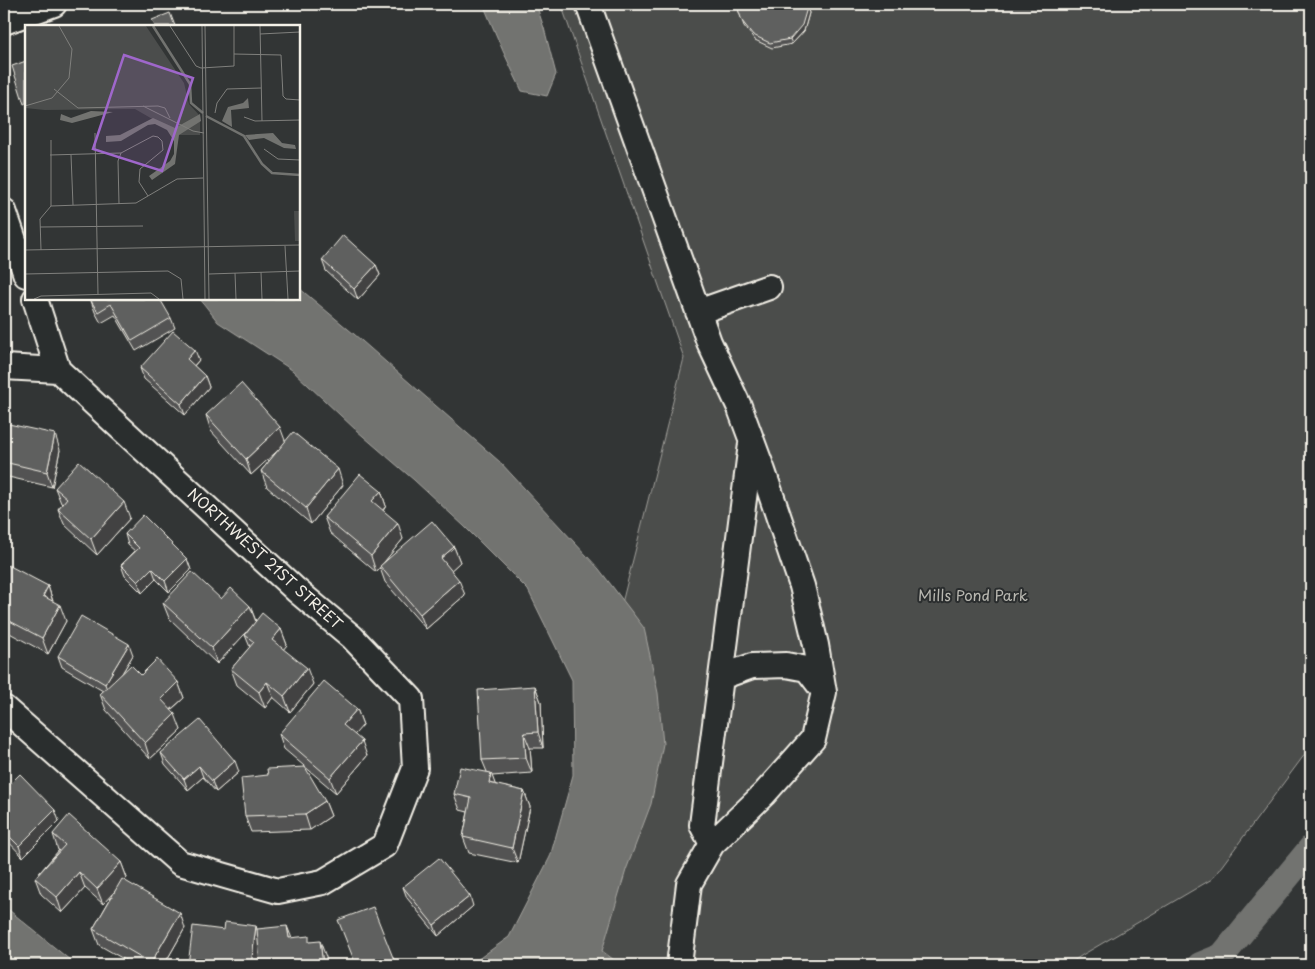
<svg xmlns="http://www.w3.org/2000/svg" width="1315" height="969" font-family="'Playpen Sans',sans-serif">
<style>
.green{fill:#4b4d4c;stroke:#a09f9a}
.water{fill:#727370;stroke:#a6a5a0}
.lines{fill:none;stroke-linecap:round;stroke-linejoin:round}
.canal{stroke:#727370;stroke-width:26}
.minor-casing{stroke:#f4f1e8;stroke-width:28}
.minor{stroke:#2a2d2e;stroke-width:24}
.wall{fill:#525352;stroke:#f4f1e8}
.shaded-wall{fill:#424342;stroke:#f4f1e8}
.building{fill:#5f605f;stroke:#f4f1e8}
.labels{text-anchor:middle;stroke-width:4;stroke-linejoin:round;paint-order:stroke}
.street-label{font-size:15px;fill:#f4f1e8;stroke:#2a2d2e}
.park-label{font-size:15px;fill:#b9b8b1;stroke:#2a2d2e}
.inset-river{fill:none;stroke:#727370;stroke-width:2.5}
.inset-road{fill:none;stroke:#80807d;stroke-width:1}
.view{fill:#9f67cb;fill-opacity:0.15;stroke:#9f67cb;stroke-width:2.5}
.inset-edge{fill:none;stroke:#f4f1e8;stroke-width:2.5}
</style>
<rect width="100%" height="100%" fill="#323535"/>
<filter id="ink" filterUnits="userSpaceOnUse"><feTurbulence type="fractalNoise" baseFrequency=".02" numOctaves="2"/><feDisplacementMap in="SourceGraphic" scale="10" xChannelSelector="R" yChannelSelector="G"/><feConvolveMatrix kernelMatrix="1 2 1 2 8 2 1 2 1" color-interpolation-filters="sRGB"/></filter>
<g filter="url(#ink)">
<path class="green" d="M561,4H1311V746L1212,879L1084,954L1067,965H576L619,615L684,358Z"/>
<path class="water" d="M483,4H536L544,28L556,74L547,96L522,91L503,51Z
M299,288L354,334L500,462L599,569L644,628L658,693L663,744L651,804L626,870L602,951L621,965H470L509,937L550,857L573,775L572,680L528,590L464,526L414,480L356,430L292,370L218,322L200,299H299Z
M4,906L76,965H4Z"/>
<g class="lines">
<path class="canal" d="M1200,965L1222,956L1311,848"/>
<g class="minor-casing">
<path id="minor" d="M588,4L709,342L739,406L763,471L802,586L816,645L824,692L813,739L764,794L712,844L689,884L679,965
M4,22L54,4
M4,211L26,275
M698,312L769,287
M4,367L58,370
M721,677L752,666L786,665L807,669L823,690
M4,708L180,863L278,891L323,882L385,845L415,768L411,699L352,637L296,590L58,370L35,299
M712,844L702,825L751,444"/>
</g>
<use href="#minor" class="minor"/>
</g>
<path class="wall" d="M739,4H806L809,13L804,31L792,44L772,48L755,40L744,26L738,9Z
M322,260L376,265L380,275L358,300L326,271Z
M94,299L171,318L175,328L136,351L115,315L101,323L95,312L91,301Z
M199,360L194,366L205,376L209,387L185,415L144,379L140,368Z
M206,415L285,441L343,485L311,524L267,487L261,471L279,449L251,475L211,431Z
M4,423L60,450L52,487L4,476Z
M55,488L130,518L97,555L64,524L58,509L62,504L61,503Z
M381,491L386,506L383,511L403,539L384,562L454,547L460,562L451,570L465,595L426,629L385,582L380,568L376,572L330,533L324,517Z
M125,534L187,559L191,570L169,592L156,579L142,593L125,576L121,565L135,551L128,545Z
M4,573L48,586L53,601L66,621L48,654L4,630Z
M221,599L250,606L256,621L281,629L287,645L283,649L313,684L290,712L273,697L265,708L237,685L231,669L250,647L245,635L250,628L217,664L169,618L163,603Z
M133,655L121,675H141L178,682L184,698L171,710L181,730L150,759L106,710L100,694L103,691L62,667L58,656Z
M535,686L541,702L543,748H530L532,773L492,776L495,785L524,791L530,807L518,863L469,853L463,837L468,812L460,810L454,794L487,772L482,760Z
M357,709L363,725L354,734L367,756L336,793L284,749L279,734Z
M161,753L239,772L216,792L203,777L188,790L165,764Z
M4,790L59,821L23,857L4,837Z
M325,801L331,816L310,830L251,832L245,816Z
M53,834L121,862L127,878L124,881L185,928L164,965H134L99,945L93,929L116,889L103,904L85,888L62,913L41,894L35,878L59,850H58Z
M403,887L473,906L438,936L407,898Z"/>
<path class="shaded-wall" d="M806,4L809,13L804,31L792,44L790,39Z
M376,265L380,275L358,300L354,289Z
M195,350L199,360L190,370L187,359Z
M205,376L209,387L185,415L181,404Z
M280,427L286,443L251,475L246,459Z
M55,434L60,450L52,487L47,472Z
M338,469L343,485L311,524L306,508Z
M381,491L386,506L377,517L372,501Z
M124,502L130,518L97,555L91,539Z
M398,523L403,539L376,572L371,556Z
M454,547L460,562L447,574L441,558Z
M187,559L191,570L169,592L165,581Z
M152,568L156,579L142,593L138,582Z
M459,580L465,595L426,629L420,614Z
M48,586L53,602L43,596Z
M60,605L66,621L48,654L42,638Z
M250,606L256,622L217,664L212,648Z
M281,629L287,645L278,656L272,640Z
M129,644L133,655L109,695L105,684Z
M307,668L313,684L290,712L284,696Z
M178,682L184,698L166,714L161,699Z
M267,682L273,697L265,708L259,692Z
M535,686L541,702L543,748L538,732Z
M357,709L363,725L349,741L343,725Z
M175,714L181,730L150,759L145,743Z
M524,733L530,748L532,773L526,758Z
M362,741L367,756L336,793L330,778Z
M235,761L239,772L216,792L212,781Z
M199,766L203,777L188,790L184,779Z
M491,773L497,789L489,783Z
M524,791L530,807L518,863L512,848Z
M325,801L331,816L310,830L305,814Z
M55,810L59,821L23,857L19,846Z
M121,862L127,878L103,904L97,889Z
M79,872L85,888L62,913L57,897Z
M470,896L473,906L438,936L434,925Z
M180,913L185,928L164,965H152L151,963Z
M256,926L261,942L259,965H251Z
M287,926L293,941L289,938Z
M320,941L326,957L327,965H323Z"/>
<path class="building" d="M739,4H806L807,8L802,25L790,39L770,43L753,35L742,21L738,9Z
M170,13L175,26H155L152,20Z
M26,61V103L24,104L12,66Z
M343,235L376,265L354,289L322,260Z
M94,299H160L171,318L132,341L111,304L98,312L91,301Z
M173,331L195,350L187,359L205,376L181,404L140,368Z
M241,383L280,427L246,459L206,415Z
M4,423L55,434L47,472L4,462Z
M293,432L338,469L306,508L261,471Z
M79,461L124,502L91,539L58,509L67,498L55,488Z
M360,474L381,491L372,501L398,523L371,556L324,517Z
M143,515L187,559L165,581L152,568L138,582L121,565L139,548L125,534Z
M432,521L454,547L441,558L459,580L420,614L380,566Z
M8,565L48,586L43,596L60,605L42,638L4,618V573Z
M192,572L221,599L231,588L250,606L212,648L163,603Z
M262,613L281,629L272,640L307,668L284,696L267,682L259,692L231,669L254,642L245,635Z
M81,616L129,644L105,684L58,656Z
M157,659L178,682L161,699L175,714L145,743L100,694L131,665L141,675Z
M324,681L357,709L343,725L362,741L330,778L279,734Z
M535,686L538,732L524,733L526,758L482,760L478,690Z
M200,720L235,761L212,781L199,766L184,779L161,753Z
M305,767L325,801L305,814L245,816L241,778L268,775L267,769Z
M460,767L491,773L489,783L524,791L512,848L463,837L471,798L454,794Z
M20,774L55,810L19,846L4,831V790Z
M69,815L121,862L97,889L79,872L57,897L35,878L65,845L53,834Z
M439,858L470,896L434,925L403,887Z
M122,879L180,913L151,963L93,929Z
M373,907L396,965H356L338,920Z
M225,922L256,926L251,965H188L193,926L224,930Z
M287,926L289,938L309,936V942L320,941L323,965H260L257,929Z"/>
</g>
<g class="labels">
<g class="street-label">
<text transform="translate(265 559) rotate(42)" y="5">NORTHWEST 21ST STREET</text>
</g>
<g class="park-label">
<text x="973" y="601">Mills Pond Park</text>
</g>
</g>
<g transform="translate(25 25)">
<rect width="275" height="275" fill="#323535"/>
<path d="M0,1H121L159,58L164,79L175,91V110H155L110,84L20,85L0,83ZM269,186H275V216H270Z" fill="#4b4d4c"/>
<path d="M223,73L224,83L206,85L207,102L197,96L203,82L218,78ZM66,86L88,87L47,98L35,95L36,89L46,93ZM175,89L176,96L154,110L150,139L127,155L124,151L145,136L149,129V116L142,105L130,99L123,100L96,116L81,117V111L95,110L128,93L150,103ZM248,108L257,118L270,120L271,124L259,123L239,113L224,115L220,110Z" fill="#727370"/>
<path class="inset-river" d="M128,1L165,59L166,78L178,88M181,91L219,111L237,139L247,148L275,150"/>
<path class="inset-road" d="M145,1L171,41L176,43L209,41V1M177,1L180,274M180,1L184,274M235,1L237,96M235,9L275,7M209,29L256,30L258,71L261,74L275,75M29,64L53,83L133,81L140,83L145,93M0,81L27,73L44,53L47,24L34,1M118,81L168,106L179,108M190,88L192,78L202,64L236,63M219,92L230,96L275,95M70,108L73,270M239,124L253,134L275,135M25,130L96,128L128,111L133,112L137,116L138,125L115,144L114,157L123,171M46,130L48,180M94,179L93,136L96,128M26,181L111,178L152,154L178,153M15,202L118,201M260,221L263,274M0,225L275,220M16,225L15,194L26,181V115M236,247L237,274M210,248L211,274M0,249L143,246L156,254L158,274M184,249L275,246M9,274L16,271L126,268L134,274"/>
<path class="view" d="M99,30L168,53L137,146L68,124Z"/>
<rect width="275" height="275" class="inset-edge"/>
</g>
<rect width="1315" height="969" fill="none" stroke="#2a2d2e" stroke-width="20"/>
<rect x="10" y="10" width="1295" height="949" fill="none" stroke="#f4f1e8" stroke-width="2" filter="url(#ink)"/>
</svg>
